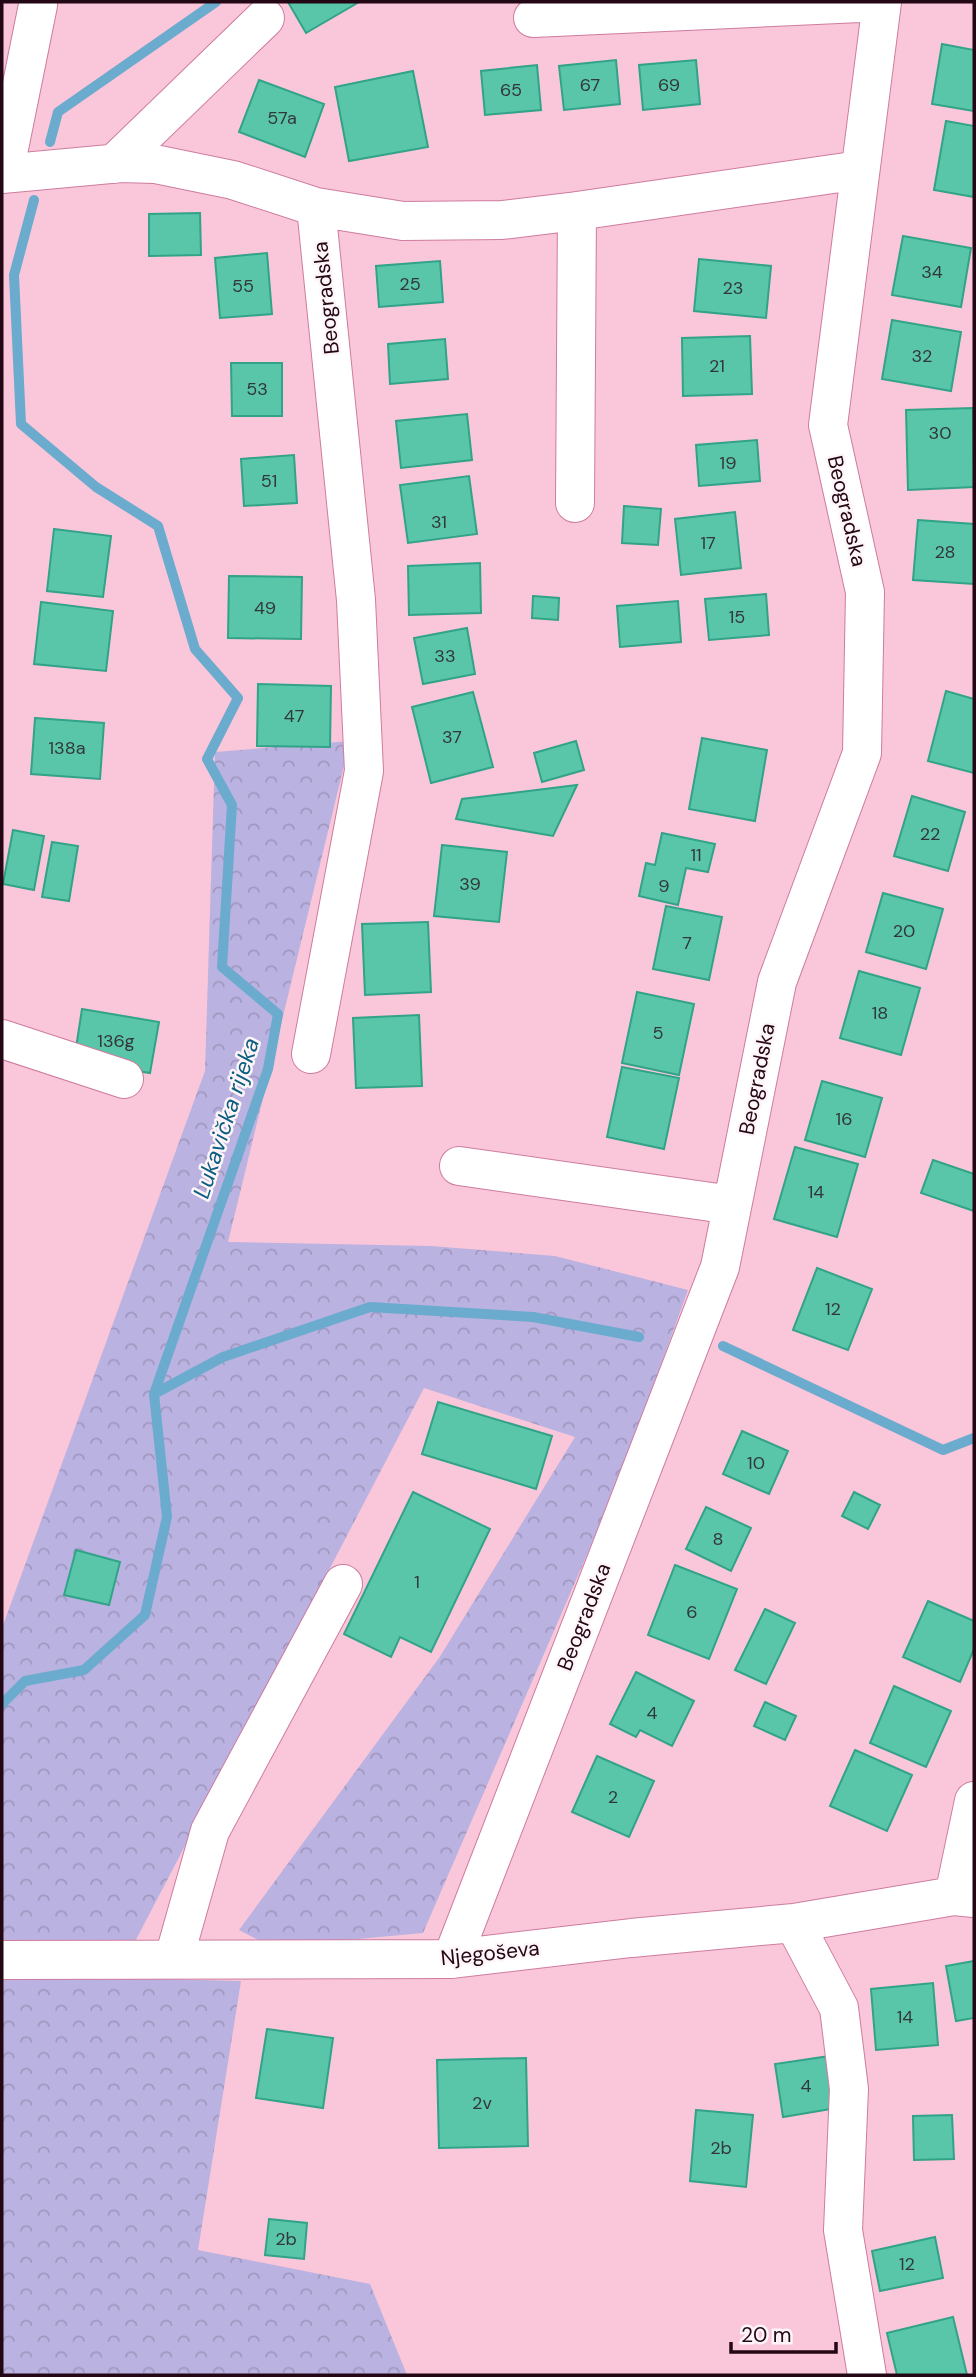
<svg xmlns="http://www.w3.org/2000/svg" width="976" height="2377" font-family="'DM Sans',sans-serif">
<style>
.forest{fill:url(#forest-crowns)}
.lines{fill:none;stroke-linecap:round;stroke-linejoin:round}
.stream{stroke:#6babcd;stroke-width:10}
.building{fill:#5ac6a9;stroke:#31a388;stroke-width:2}
.minor-casing{stroke:#ce7c9f;stroke-width:40}
.minor{stroke:#fff;stroke-width:38}
.labels{text-anchor:middle;stroke-width:5;stroke-linejoin:round;paint-order:stroke}
.number-label{font-size:18px;fill:#32373a}
.street-label{font-size:21px;fill:#240715;stroke:#fef5f8}
.water-label{font-size:23px;font-style:italic;fill:#0b5e80;stroke:#fef5f8}
</style>
<defs>
<pattern id="forest-crowns" width="20" height="18" patternUnits="userSpaceOnUse" patternTransform="scale(1.75)"><rect width="20" height="18" fill="#bab2e0"/><path d="M2 6a3 3 0 1 1 6 0M12 15a3 3 0 1 1 6 0" fill="none" stroke="#a098bf"/></pattern>
</defs>
<rect width="100%" height="100%" fill="#fac6da"/>
<path class="forest" d="M350,741L228,1242L431,1246L555,1256L688,1290L654,1384L641,1430L423,1933L272,1947L239,1930L439,1658L575,1437L424,1388L116,1978L241,1981L198,2250L370,2284L407,2375H2V1628L205,1071L215,752Z"/>
<g class="lines">
<path class="stream" d="M50,142L58,112L216,2
M723,1346L943,1450L974,1438
M154,1394L223,1357L370,1307L533,1317L639,1337
M2,1704L25,1681L84,1670L145,1615L167,1517L154,1394L268,1069L278,1014L222,967L232,805L207,759L238,698L195,649L158,526L96,487L21,424L14,275L34,200"/>
</g>
<path class="building" d="M288,2H359L306,33Z
M942,44L974,50V111L932,104Z
M616,60L620,104L564,110L559,66Z
M696,60L700,104L643,110L639,65Z
M537,65L541,110L485,115L481,71Z
M413,71L428,147L349,161L335,87Z
M259,80L324,104L305,157L239,132Z
M946,121L974,126V197L934,190Z
M200,213L201,255L149,256V214Z
M903,236L971,248L961,307L892,295Z
M267,253L272,314L220,318L215,258Z
M699,259L771,266L766,318L694,311Z
M440,261L443,302L379,307L376,266Z
M892,320L961,332L951,391L882,379Z
M750,336L752,394L683,396L682,338Z
M445,339L448,379L390,384L388,344Z
M231,363H282V416H232Z
M973,408L974,487L908,490L906,410Z
M467,414L472,460L401,468L396,421Z
M757,440L760,481L699,486L696,445Z
M294,455L297,503L244,506L241,459Z
M469,476L477,534L408,543L400,485Z
M624,506L661,509L658,545L622,543Z
M735,512L741,568L681,575L675,519Z
M918,520L974,524V584L913,580Z
M54,529L111,536L103,597L47,591Z
M480,563L481,613L409,615L408,566Z
M229,576L302,577L301,639L228,638Z
M766,594L769,635L709,640L705,599Z
M533,596L559,598L558,620L532,618Z
M678,601L681,642L620,647L617,606Z
M41,602L113,611L106,671L34,664Z
M467,628L475,674L423,684L414,638Z
M258,684L331,686L330,747L257,746Z
M946,691L974,699V773L928,761Z
M473,692L493,767L431,783L412,707Z
M35,718L104,723L100,779L31,774Z
M702,738L767,750L755,821L689,809Z
M576,741L584,770L542,782L534,753Z
M577,785L553,836L456,819L462,799Z
M912,796L965,812L948,871L894,856Z
M13,830L44,836L34,890L3,884Z
M662,833L715,844L708,872L686,868L678,905L639,896L646,863L655,865Z
M52,842L78,846L69,901L42,897Z
M442,845L507,852L499,922L434,916Z
M883,893L943,909L926,969L866,952Z
M666,906L722,917L709,980L653,969Z
M428,922L431,992L365,995L362,924Z
M859,971L920,988L901,1055L840,1038Z
M637,992L694,1004L679,1075L622,1063Z
M82,1009L159,1022L150,1073L74,1061Z
M419,1015L422,1086L356,1088L353,1018Z
M622,1067L679,1078L664,1149L607,1137Z
M822,1081L882,1098L865,1157L805,1140Z
M795,1147L858,1164L837,1237L774,1219Z
M933,1160L974,1174V1211L921,1193Z
M817,1268L872,1289L848,1350L793,1330Z
M438,1402L552,1436L536,1489L422,1454Z
M742,1431L788,1451L769,1494L723,1474Z
M413,1492L490,1529L431,1652L400,1637L391,1657L344,1634Z
M854,1492L880,1505L868,1529L842,1516Z
M706,1507L751,1528L731,1571L686,1549Z
M76,1550L120,1562L109,1605L64,1595Z
M675,1565L737,1589L709,1659L648,1635Z
M928,1601L974,1621V1649L960,1682L903,1657Z
M765,1609L795,1623L766,1684L735,1670Z
M636,1672L694,1701L672,1746L640,1730L636,1737L610,1724Z
M894,1686L951,1711L926,1767L870,1743Z
M765,1702L796,1716L785,1740L754,1726Z
M855,1750L912,1775L887,1831L830,1806Z
M597,1756L654,1781L629,1837L572,1812Z
M974,1961V2018L956,2021L946,1966Z
M933,1983L938,2045L876,2050L871,1989Z
M267,2029L333,2038L323,2108L256,2098Z
M830,2056L837,2108L783,2117L775,2064Z
M526,2058L528,2146L439,2148L437,2060Z
M696,2110L753,2115L746,2187L690,2181Z
M952,2115L954,2159L914,2160L913,2116Z
M269,2219L307,2223L304,2259L265,2255Z
M935,2237L943,2278L880,2291L872,2251Z
M953,2317L967,2375H897L887,2333Z"/>
<g class="lines">
<g class="minor-casing">
<path id="minor" d="M533,18L882,2
M114,164L265,18
M4,173L38,5
M2,174L121,163L155,164L233,180L316,207L403,221L502,220L577,211L860,170
M575,503L577,211
M2,1039L124,1079
M311,1054L364,771L356,600L316,207
M459,1166L732,1205
M954,1896L974,1801
M794,1923L839,2008L849,2089L843,2230L867,2375
M174,1958L210,1831L343,1584
M452,1959L720,1267L777,982L862,753L865,592L828,425L882,2
M2,1960L452,1959L631,1938L794,1923L954,1896L974,1898"/>
</g>
<use href="#minor" class="minor"/>
</g>
<g class="labels">
<g class="number-label">
<text x="590" y="91">67</text>
<text x="669" y="91">69</text>
<text x="511" y="96">65</text>
<text x="282" y="124">57a</text>
<text x="932" y="278">34</text>
<text x="410" y="290">25</text>
<text x="243" y="292">55</text>
<text x="733" y="294">23</text>
<text x="922" y="362">32</text>
<text x="717" y="372">21</text>
<text x="257" y="395">53</text>
<text x="940" y="439">30</text>
<text x="728" y="469">19</text>
<text x="269" y="487">51</text>
<text x="439" y="528">31</text>
<text x="708" y="549">17</text>
<text x="945" y="558">28</text>
<text x="265" y="614">49</text>
<text x="737" y="623">15</text>
<text x="445" y="662">33</text>
<text x="294" y="722">47</text>
<text x="452" y="743">37</text>
<text x="67" y="754">138a</text>
<text x="930" y="840">22</text>
<text x="696" y="861">11</text>
<text x="470" y="890">39</text>
<text x="664" y="892">9</text>
<text x="904" y="937">20</text>
<text x="687" y="949">7</text>
<text x="880" y="1019">18</text>
<text x="658" y="1039">5</text>
<text x="116" y="1047">136g</text>
<text x="844" y="1125">16</text>
<text x="816" y="1198">14</text>
<text x="833" y="1315">12</text>
<text x="756" y="1469">10</text>
<text x="718" y="1545">8</text>
<text x="417" y="1588">1</text>
<text x="692" y="1618">6</text>
<text x="652" y="1719">4</text>
<text x="613" y="1803">2</text>
<text x="905" y="2023">14</text>
<text x="806" y="2092">4</text>
<text x="482" y="2109">2v</text>
<text x="721" y="2154">2b</text>
<text x="286" y="2245">2b</text>
<text x="907" y="2270">12</text>
</g>
<g class="street-label">
<text transform="translate(326 298) rotate(-96)" y="7">Beogradska</text>
<text transform="translate(847 511) rotate(77)" y="7">Beogradska</text>
<text transform="translate(757 1079) rotate(-79)" y="7">Beogradska</text>
<text transform="translate(584 1617) rotate(-69)" y="7">Beogradska</text>
<text transform="translate(490 1953) rotate(-6)" y="7">Njegoševa</text>
</g>
<g class="water-label">
<text transform="translate(226 1118) rotate(-72)" y="8">Lukavička rijeka</text>
</g>
</g>
<rect width="976" height="2377" fill="none" stroke="#240715" stroke-width="7"/>
<path d="M731 2342v10h105v-10" fill="none" stroke="#240715" stroke-width="3.5"/>
<text x="741" y="2342" font-size="21" fill="#240715" stroke="#fef5f8" stroke-width="5" paint-order="stroke">20 m</text>
</svg>
